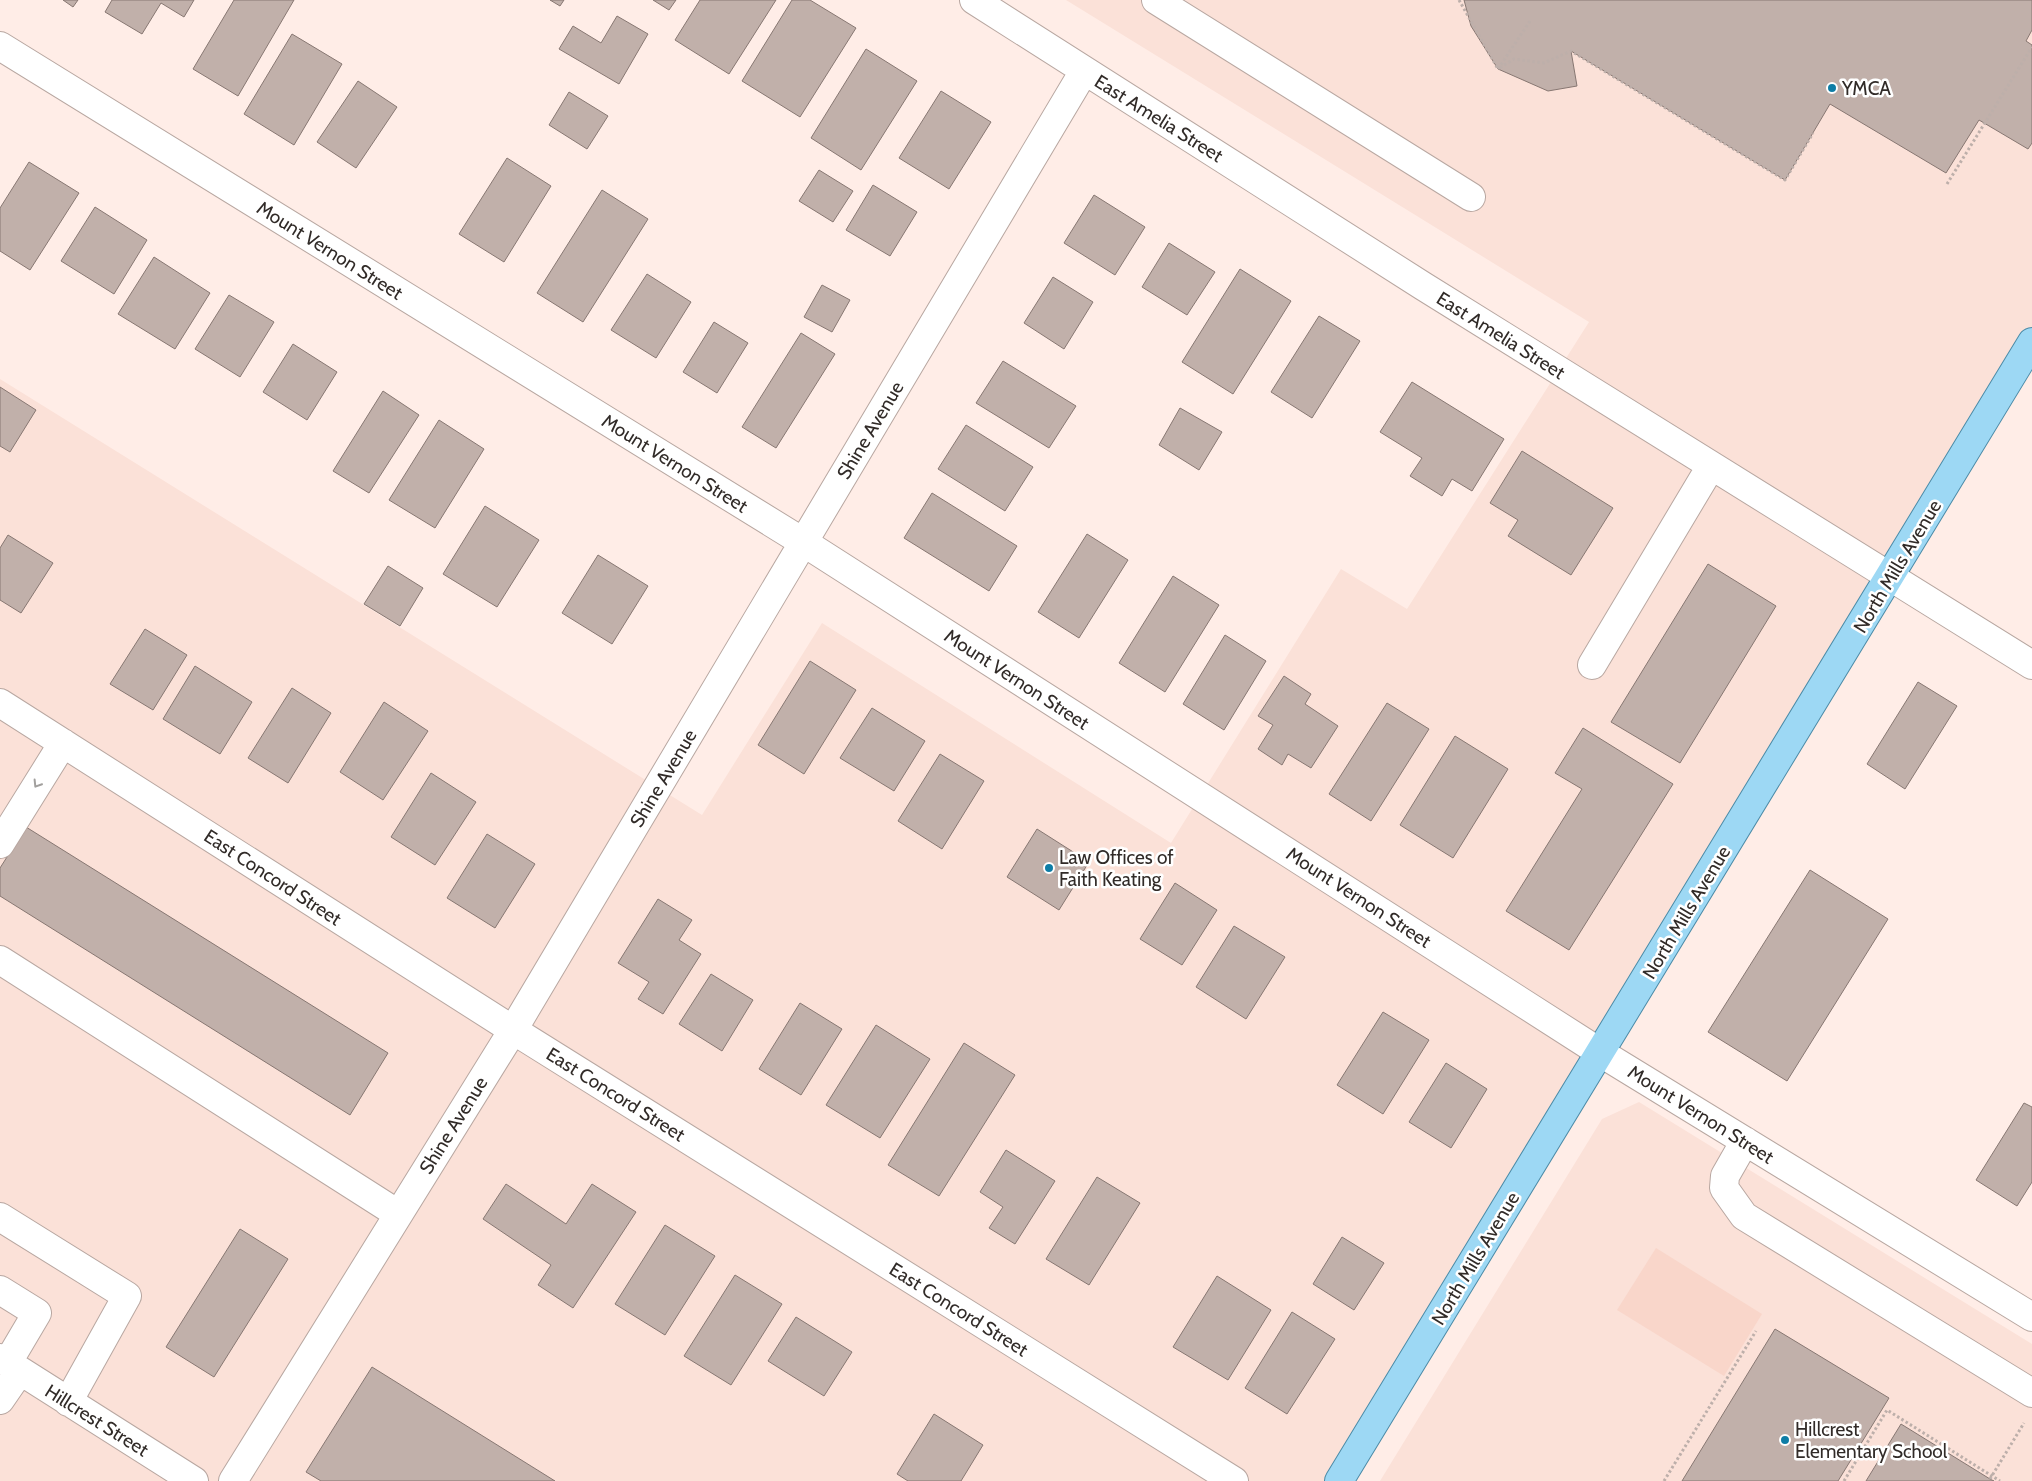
<svg xmlns="http://www.w3.org/2000/svg" width="2032" height="1481" font-family="Cabin,sans-serif">
<style>
.built{fill:#fbe1d8}
.green{fill:#f9d6ca}
.building{fill:#c1b0aa;stroke:#877772}
.lines{fill:none;stroke-linecap:round;stroke-linejoin:round}
.minor-casing{stroke:#b8a7a1;stroke-width:30}
.major-casing{stroke:#4c8ba7;stroke-width:30}
.path{stroke:#bdafaa;stroke-width:3;stroke-dasharray:2.5 2.5;stroke-linecap:butt}
.minor{stroke:#fff;stroke-width:28}
.major{stroke:#9dd8f4;stroke-width:28}
.oneway{stroke:#a2a09e}
.poi-dot{fill:#0e7da6;stroke:#fff;stroke-width:2}
.labels{text-anchor:middle;stroke-width:5;stroke-linejoin:round;paint-order:stroke}
.poi-label{font-size:19px;fill:#312b28;stroke:#fff;text-anchor:start}
.street-label{font-size:19px;fill:#312b28;stroke:#fff}
</style>
<rect width="100%" height="100%" fill="#ffede7"/>
<path class="built" d="M1066,0H2032V333L1336,1481H0V379L702,815L822,623L1171,843L1341,569L1407,609L1589,322Z
M1639,1102L2032,1344V1481H1380L1602,1119Z"/>
<path class="green" d="M1656,1248L1762,1314L1724,1376L1617,1310Z"/>
<path class="building" d="M63,0H78L73,7Z
M112,0H194L184,17L161,3L142,34L105,12Z
M234,0H294L238,96L193,69Z
M550,0H564L560,6Z
M653,0H676L669,10Z
M700,0H776L729,74L675,40Z
M792,0H810L856,28L800,117L742,81Z
M1464,0H2032V30L2026,41L2032,45V143L2028,149L1979,120L1946,173L1830,104L1785,180L1571,51L1577,86L1548,91L1498,69L1471,26Z
M617,16L648,34L619,84L559,49L573,26L601,43Z
M292,34L342,64L294,145L244,114Z
M866,49L917,81L861,170L811,138Z
M358,81L397,107L356,168L317,142Z
M941,91L991,122L949,189L899,158Z
M569,92L608,116L587,149L549,125Z
M507,158L551,186L504,262L459,234Z
M29,162L79,193L30,270L0,251V208Z
M819,170L853,191L833,222L799,201Z
M873,185L917,212L890,256L846,230Z
M602,190L648,219L583,322L537,293Z
M1094,195L1145,227L1115,275L1064,243Z
M95,207L147,240L114,294L61,261Z
M1169,243L1215,272L1187,315L1142,287Z
M154,257L210,293L175,349L118,314Z
M1240,269L1291,301L1233,394L1182,362Z
M647,274L691,302L656,358L611,330Z
M1053,277L1093,302L1064,349L1024,323Z
M822,285L850,300L832,332L804,317Z
M229,295L274,322L240,377L195,349Z
M1319,316L1360,341L1312,418L1271,392Z
M714,322L748,343L717,393L683,372Z
M801,333L835,354L776,448L742,427Z
M293,344L337,372L307,420L263,392Z
M1003,361L1076,406L1049,448L976,403Z
M1412,382L1504,439L1472,491L1452,479L1442,496L1410,476L1422,458L1380,432Z
M0,387L36,410L10,452L0,446Z
M383,391L419,415L369,493L333,471Z
M1180,408L1222,432L1199,470L1159,445Z
M439,420L484,449L435,528L389,500Z
M966,425L1033,467L1005,511L938,469Z
M1522,451L1613,508L1571,575L1508,536L1518,520L1490,503Z
M932,493L1017,546L989,591L904,538Z
M485,506L539,540L497,607L443,574Z
M1087,534L1128,560L1079,638L1038,612Z
M8,535L53,563L21,613L0,600V548Z
M598,555L648,586L612,644L562,613Z
M1708,564L1776,606L1680,763L1611,722Z
M388,566L423,588L400,626L364,604Z
M1173,576L1219,605L1165,692L1119,663Z
M145,629L187,655L153,710L110,684Z
M1225,635L1266,661L1224,730L1183,704Z
M810,661L856,690L804,774L758,745Z
M195,666L252,702L220,754L163,719Z
M1284,676L1311,694L1305,704L1338,726L1311,768L1288,754L1282,765L1258,749L1273,725L1258,716Z
M1918,682L1957,706L1905,789L1867,764Z
M292,688L331,713L288,783L248,758Z
M384,702L428,731L383,800L340,772Z
M1387,703L1429,729L1371,821L1329,794Z
M872,708L925,741L894,791L840,758Z
M1583,728L1673,784L1569,950L1506,911L1582,789L1555,773Z
M1455,736L1508,769L1453,858L1400,825Z
M940,754L984,781L942,849L898,821Z
M431,773L476,802L435,865L391,837Z
M26,827L388,1053L350,1115L0,896V868Z
M1037,829L1089,862L1059,910L1007,877Z
M487,834L535,864L495,928L447,898Z
M1810,870L1888,919L1787,1081L1708,1032Z
M1175,883L1217,910L1182,965L1140,939Z
M658,899L692,920L679,940L701,954L663,1014L638,999L649,982L618,963Z
M1234,926L1285,957L1246,1019L1196,987Z
M711,974L753,1000L722,1051L679,1024Z
M800,1003L842,1029L801,1095L759,1069Z
M1383,1012L1429,1040L1383,1114L1337,1085Z
M876,1025L930,1059L880,1138L826,1105Z
M964,1043L1015,1075L939,1196L888,1165Z
M1446,1063L1487,1089L1451,1148L1409,1122Z
M2024,1103L2032,1107V1182L2017,1206L1976,1180Z
M1006,1150L1055,1181L1015,1244L989,1228L1003,1207L980,1192Z
M1097,1177L1140,1203L1089,1285L1046,1259Z
M506,1184L566,1224L592,1184L636,1212L573,1308L538,1285L551,1265L483,1219Z
M665,1225L715,1256L665,1335L615,1304Z
M240,1229L288,1259L214,1377L166,1347Z
M1342,1237L1384,1263L1354,1310L1313,1284Z
M735,1275L782,1304L731,1385L684,1356Z
M1217,1276L1271,1310L1228,1380L1173,1347Z
M1292,1312L1335,1339L1287,1414L1245,1388Z
M796,1317L852,1352L824,1396L768,1361Z
M1775,1329L1889,1398L1838,1481H1682Z
M372,1367L555,1481H321L306,1472Z
M934,1414L983,1445L961,1481H908L897,1474Z
M1901,1424L1990,1479L1994,1481H1866Z"/>
<g class="lines">
<g class="minor-casing">
<path id="minor" d="M974,0L1423,286L2032,665
M1156,0L1471,197
M0,46L803,542L1601,1053L2032,1317
M1592,665L1711,466
M0,703L513,1030L1234,1481
M0,844L63,743
M0,960L398,1214
M1745,1141L1725,1176L1724,1188L1744,1216L2032,1393
M0,1217L127,1296L68,1402
M0,1290L37,1313L8,1362
M0,1358L194,1481
M0,1400L20,1371
M233,1481L513,1030L1084,71"/>
</g>
<g class="major-casing">
<path id="major" d="M1339,1481L2032,342"/>
</g>
<path class="path" d="M1459,0L1498,69
M1530,21L1498,69L1514,59L1544,63L1571,51L1785,180L1813,133
M1947,184L2032,47
M1990,1479L2024,1423
M1664,1481L1756,1331
M1844,1481L1887,1410L2000,1481"/>
<use href="#minor" class="minor"/>
<use href="#major" class="major"/>
</g>
<defs><path id="oneway-chevron" d="M-2-3.5L2.5 0L-2 3.5" fill="none" stroke-width="1.6" stroke-linecap="round" stroke-linejoin="round" transform="scale(1.25)"/></defs>
<use class="oneway" href="#oneway-chevron" transform="translate(37 784) rotate(122)"/>
<g class="poi-dot">
<circle cx="1832" cy="88" r="5"/>
<circle cx="1049" cy="868" r="5"/>
<circle cx="1785" cy="1440" r="5"/>
</g>
<g class="labels">
<g class="poi-label">
<text x="1842" y="95">YMCA</text>
<text x="1059" y="864">Law Offices of<tspan x="1059" dy="22">Faith Keating</tspan></text>
<text x="1795" y="1436">Hillcrest<tspan x="1795" dy="22">Elementary School</tspan></text>
</g>
<g class="street-label">
<text transform="translate(1159 118) rotate(32)" y="7">East Amelia Street</text>
<text transform="translate(330 250) rotate(32)" y="7">Mount Vernon Street</text>
<text transform="translate(1501 335) rotate(32)" y="7">East Amelia Street</text>
<text transform="translate(870 430) rotate(-59)" y="7">Shine Avenue</text>
<text transform="translate(675 463) rotate(32)" y="7">Mount Vernon Street</text>
<text transform="translate(1897 566) rotate(-59)" y="7">North Mills Avenue</text>
<text transform="translate(1017 679) rotate(33)" y="7">Mount Vernon Street</text>
<text transform="translate(663 778) rotate(-59)" y="7">Shine Avenue</text>
<text transform="translate(273 877) rotate(33)" y="7">East Concord Street</text>
<text transform="translate(1359 897) rotate(33)" y="7">Mount Vernon Street</text>
<text transform="translate(1686 912) rotate(-59)" y="7">North Mills Avenue</text>
<text transform="translate(616 1094) rotate(32)" y="7">East Concord Street</text>
<text transform="translate(1701 1114) rotate(32)" y="7">Mount Vernon Street</text>
<text transform="translate(453 1125) rotate(-58)" y="7">Shine Avenue</text>
<text transform="translate(1475 1258) rotate(-59)" y="7">North Mills Avenue</text>
<text transform="translate(959 1309) rotate(32)" y="7">East Concord Street</text>
<text transform="translate(97 1420) rotate(32)" y="7">Hillcrest Street</text>
</g>
</g>
</svg>
